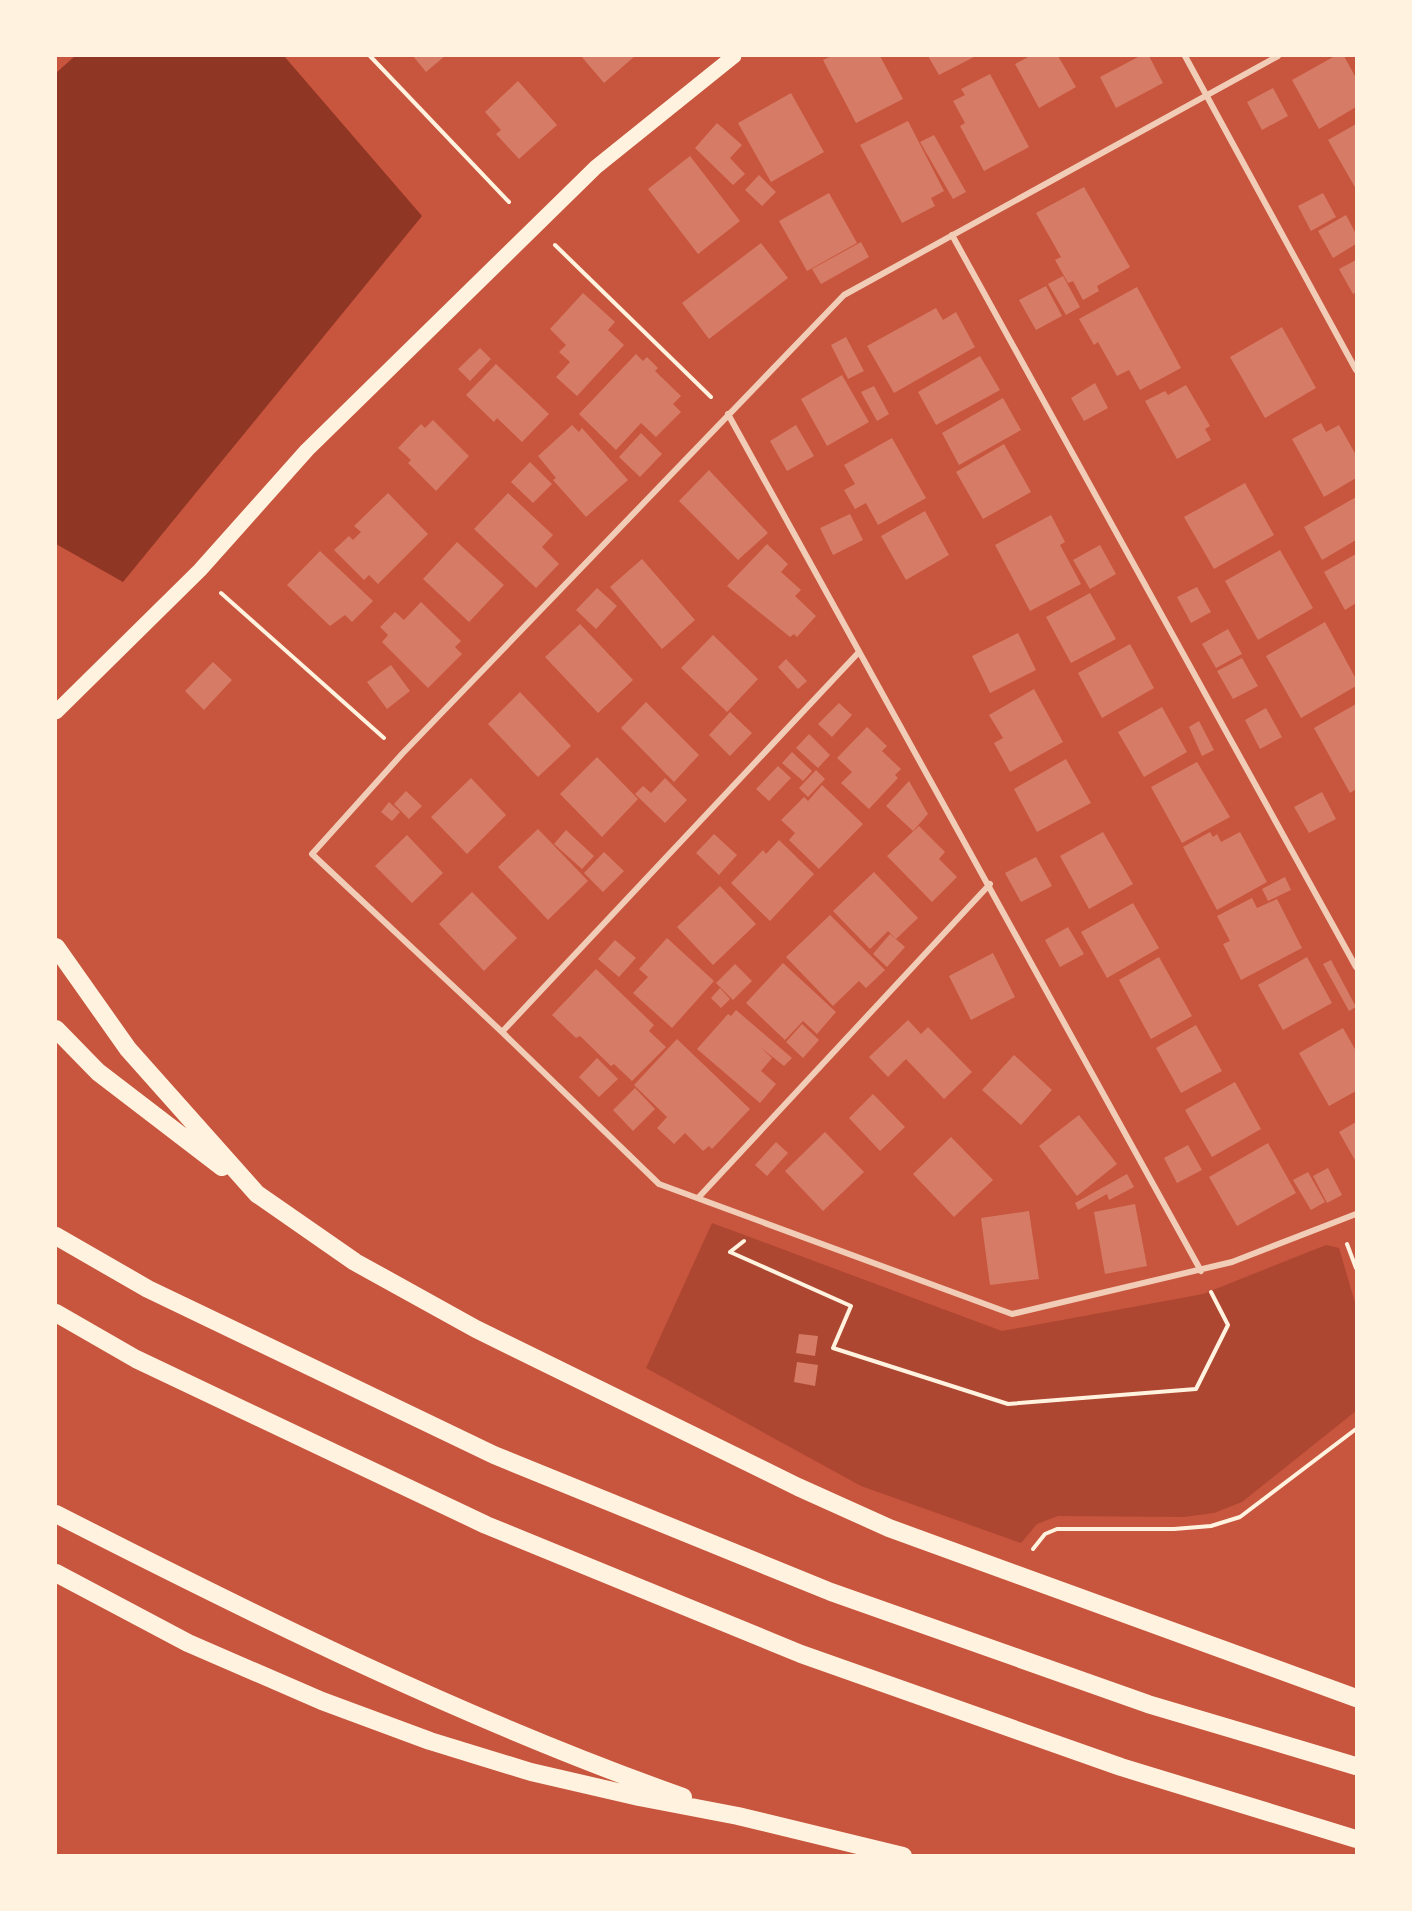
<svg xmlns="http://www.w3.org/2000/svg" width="1412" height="1911" font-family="Raleway,sans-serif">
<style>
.green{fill:#ae4732}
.water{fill:#8f3625}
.building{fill:#d67c66}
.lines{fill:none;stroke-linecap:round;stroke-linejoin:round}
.path{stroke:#fff3e0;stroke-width:4}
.minor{stroke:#f1ccb7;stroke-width:6}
.primary{stroke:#fff3e0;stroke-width:15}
.motorway{stroke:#fff3e0;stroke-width:18}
</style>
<rect width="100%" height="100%" fill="#c8553d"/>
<path class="green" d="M712,1223L1002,1331L1203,1294L1326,1245L1339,1248L1356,1306V1411L1242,1502L1214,1513L1184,1517L1058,1516L1037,1524L1021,1543L861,1486L646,1368Z"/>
<path class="water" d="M75,56H284L422,216L123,582L56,544V73Z"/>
<path class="building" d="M413,56H445L426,72Z
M581,56H635L604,83Z
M832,56H880L903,99L856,123L823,60Z
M928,56H976L939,75Z
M1030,56H1058L1076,87L1039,108L1015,64Z
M1140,56H1149L1163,83L1116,108L1100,77Z
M1335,56H1344L1356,78V107L1319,129L1292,80Z
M990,74L1029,147L984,171L960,126L965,123L953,101L965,95L961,89Z
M518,81L557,125L519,159L496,134L501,130L485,112Z
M1273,88L1288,116L1262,130L1247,102Z
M791,93L824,152L771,182L738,123Z
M908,121L944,191L931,198L935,206L902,223L860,145Z
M717,123L742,145L730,158L745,174L733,185L695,148Z
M1356,124V189L1328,140Z
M934,135L966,192L953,199L920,142Z
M690,156L740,221L698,254L648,189Z
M759,175L776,192L762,206L745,190Z
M1084,187L1130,267L1097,286L1099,291L1083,300L1073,281L1068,283L1055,260L1061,257L1036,213Z
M829,193L857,243L807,271L779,221Z
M1323,193L1336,217L1311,231L1298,206Z
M1346,215L1356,234V244L1333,258L1318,231Z
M861,242L869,257L821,284L812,269Z
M761,243L788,278L709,339L682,303Z
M1356,260V292L1353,294L1339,269Z
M1063,276L1080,307L1066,315L1048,284Z
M1046,286L1062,316L1036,330L1019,300Z
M1137,287L1181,368L1140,390L1129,370L1117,376L1098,342L1094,345L1079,319Z
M583,293L615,322L608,330L624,345L577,396L556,377L570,362L559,352L566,345L550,329Z
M936,308L943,320L956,312L975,347L894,393L867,346Z
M1282,327L1316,388L1265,418L1230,357Z
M846,337L864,371L848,379L831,345Z
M480,348L491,359L470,381L458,369Z
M636,354L643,361L647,357L658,368L655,371L681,396L673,404L681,412L656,437L641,423L616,450L579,414Z
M980,356L1000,390L936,425L918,392Z
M496,364L549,414L522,442L497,418L494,422L466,395Z
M842,375L869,422L827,446L801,399Z
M1095,383L1108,408L1084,421L1071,398Z
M1186,385L1210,426L1205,429L1211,440L1177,459L1145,401L1165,391L1168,395Z
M874,386L889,414L877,421L861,392Z
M1003,398L1021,430L959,465L942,433Z
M433,420L469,456L436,491L408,463L411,460L398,448L421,424L425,428Z
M1321,423L1326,432L1339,425L1356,455V478L1324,497L1292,439Z
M572,425L579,432L582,428L628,480L586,517L553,480L556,478L538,456Z
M796,425L814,456L787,471L770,441Z
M641,433L662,454L640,477L619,457Z
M892,438L926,498L878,525L866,503L855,509L844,490L855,484L844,465Z
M1004,444L1031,492L983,519L956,472Z
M530,462L552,484L533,503L511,482Z
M709,470L768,533L738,560L679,501Z
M1245,483L1274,535L1214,569L1184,517Z
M388,493L428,534L378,584L369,575L364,580L334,550L349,536L353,540L361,532L354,526Z
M508,493L553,535L542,547L559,564L536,588L474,529Z
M1356,497V540L1322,560L1304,527Z
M925,511L949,555L906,580L881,536Z
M850,514L863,540L833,555L820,528Z
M1051,515L1065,542L1060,545L1081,584L1030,611L995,545Z
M457,542L504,585L469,622L423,579Z
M767,544L788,564L781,572L801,590L795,596L816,616L797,637L794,634L790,637L727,586Z
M1100,545L1116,574L1090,589L1073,560Z
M1280,550L1313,608L1258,640L1225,581Z
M320,551L373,601L352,622L345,615L330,626L287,585Z
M1356,554V603L1345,610L1324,572Z
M642,559L695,620L662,649L610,587Z
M1197,587L1211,612L1191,623L1177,597Z
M597,588L617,606L596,629L576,610Z
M1090,593L1116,639L1071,663L1046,617Z
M421,602L461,641L455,647L462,654L428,688L382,642L388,635L380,627L395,612L404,620Z
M1325,622L1356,679V686L1301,718L1266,656Z
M580,624L633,680L598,713L545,657Z
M1228,629L1242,654L1216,668L1202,644Z
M1018,633L1036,670L990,693L972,656Z
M713,635L758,679L727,712L681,668Z
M1130,644L1154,688L1102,718L1078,673Z
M1242,658L1258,686L1233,699L1217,671Z
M786,659L807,681L798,689L778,667Z
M213,662L232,680L204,710L185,691Z
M391,665L410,691L387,709L367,682Z
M1034,689L1063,742L1010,772L994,743L1003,738L989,715Z
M520,692L571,746L538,777L488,724Z
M646,702L699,755L674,782L621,728Z
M839,703L852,715L832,737L818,724Z
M1356,704V789L1350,793L1314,728Z
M1162,707L1187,752L1144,777L1118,732Z
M1266,708L1282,737L1260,749L1245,720Z
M730,712L752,733L730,756L709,735Z
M1199,721L1214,750L1202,756L1189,727Z
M867,727L887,746L882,751L901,769L895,775L898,778L869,809L841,783L852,772L837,758Z
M809,734L830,755L818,768L796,748Z
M792,752L812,771L803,781L782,763Z
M597,757L638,799L602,837L560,794Z
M1066,759L1091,803L1037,832L1014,789Z
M1197,762L1230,817L1182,843L1151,787Z
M778,766L791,778L769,801L756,789Z
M816,770L825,779L808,797L799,788Z
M471,778L506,815L467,854L431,817Z
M665,778L687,800L665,823L635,794L643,786L651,793Z
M909,781L928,814L913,831L886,806Z
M822,785L863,824L819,869L789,840L795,833L781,820L804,797L808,801Z
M406,791L422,806L409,819L394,804Z
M1322,792L1336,819L1309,833L1294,807Z
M389,802L400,812L392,821L381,812Z
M919,826L945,852L939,859L957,877L932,902L887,856Z
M538,829L588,881L548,920L498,867Z
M566,830L594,856L582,869L554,844Z
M1103,832L1133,884L1089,909L1060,856Z
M1210,832L1213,837L1217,834L1221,842L1240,832L1267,882L1217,910L1183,847Z
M714,834L737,855L719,875L696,853Z
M407,835L443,873L412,903L375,866Z
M779,840L814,874L770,921L731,883L763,850L766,854Z
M604,852L624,871L603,892L584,873Z
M1036,857L1052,886L1021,902L1005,873Z
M874,872L918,918L896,939L888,931L870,949L833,911Z
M1285,877L1291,890L1268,901L1262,889Z
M720,886L756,924L713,965L677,927Z
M472,892L517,938L484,971L439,924Z
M1252,898L1257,908L1277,899L1302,948L1241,980L1223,944L1230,941L1217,916Z
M1133,903L1159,948L1107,978L1081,932Z
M830,915L885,970L866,988L859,981L833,1006L786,957Z
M1068,927L1084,954L1060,967L1045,940Z
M890,934L905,947L887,967L873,954Z
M667,938L714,981L672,1028L633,993L648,977L639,969Z
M615,940L636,958L619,977L598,959Z
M993,953L1015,997L971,1020L949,976Z
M1159,957L1192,1016L1151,1039L1119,980Z
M1307,957L1332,1003L1283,1030L1258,985Z
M1331,960L1356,1007L1349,1011L1323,964Z
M783,963L836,1012L817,1034L803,1021L785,1040L746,1003Z
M735,964L752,981L733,1000L716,983Z
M596,969L654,1025L649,1031L666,1047L632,1081L614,1064L611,1066L580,1036L576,1038L552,1015Z
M720,988L730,999L721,1008L711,998Z
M736,1010L792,1058L784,1066L759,1046L772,1058L761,1071L776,1084L760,1103L697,1049L728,1014L731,1016Z
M908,1020L921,1034L928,1027L972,1072L944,1099L906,1059L888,1077L869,1057Z
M802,1024L819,1040L803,1058L786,1042Z
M1196,1025L1222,1071L1181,1093L1156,1048Z
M1343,1028L1356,1051V1091L1329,1106L1299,1053Z
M677,1039L750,1109L712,1149L709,1146L703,1151L685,1133L674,1144L657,1128L667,1117L634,1085Z
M1014,1055L1052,1090L1021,1125L982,1090Z
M597,1058L618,1079L599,1097L579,1077Z
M1235,1082L1261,1129L1212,1157L1185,1110Z
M635,1088L655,1109L633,1131L613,1110Z
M873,1094L905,1127L880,1151L849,1118Z
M1079,1115L1117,1164L1077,1196L1039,1146Z
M1356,1122V1162L1339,1132Z
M825,1132L864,1172L823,1211L785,1171Z
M951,1137L993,1180L954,1217L913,1174Z
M776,1142L788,1153L767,1176L755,1165Z
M1268,1143L1296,1193L1237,1226L1209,1177Z
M1188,1145L1202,1170L1177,1183L1164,1158Z
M1328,1168L1342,1195L1327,1203L1313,1176Z
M1308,1172L1325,1202L1311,1210L1293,1180Z
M1127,1174L1134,1187L1109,1200L1107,1194L1078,1210L1075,1203Z
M1135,1204L1147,1266L1105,1274L1094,1212Z
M1029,1211L1039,1279L990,1285L981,1218Z
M799,1334L818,1336L815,1356L796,1353Z
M797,1362L818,1365L815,1386L794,1382Z"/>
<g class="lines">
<path class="path" d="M370,56L509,202
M555,245L711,397
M221,593L384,738
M1347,1244L1356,1268
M730,1252L851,1306L833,1348L1008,1404L1196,1389L1228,1325L1211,1292
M730,1252L744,1241
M1033,1549L1045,1534L1057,1529H1174L1211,1526L1240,1517L1356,1429"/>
<path class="minor" d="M1185,56L1356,370
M1278,56L844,295L402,754L312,854L502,1032L659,1184L1012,1314L1232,1262L1356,1214
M952,235L1356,967
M728,414L1201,1271
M502,1032L859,652
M698,1198L990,884"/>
<path class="primary" d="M56,712L200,570L307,450L596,167L734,56"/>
<path class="motorway" d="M56,947L128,1049L257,1194L355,1262L476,1329L798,1487L889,1528L1356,1698
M56,1029L98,1072L222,1167
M56,1236L148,1289L494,1455L831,1592L1148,1704L1356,1766
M56,1313L136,1359L486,1525L801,1654L1121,1767L1356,1839
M56,1514C260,1618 466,1720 683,1797
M56,1573L188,1643L322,1701L430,1741L531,1772L639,1797L738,1816L903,1856"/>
</g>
<rect width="1412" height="1911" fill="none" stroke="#fff3e0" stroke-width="114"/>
</svg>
